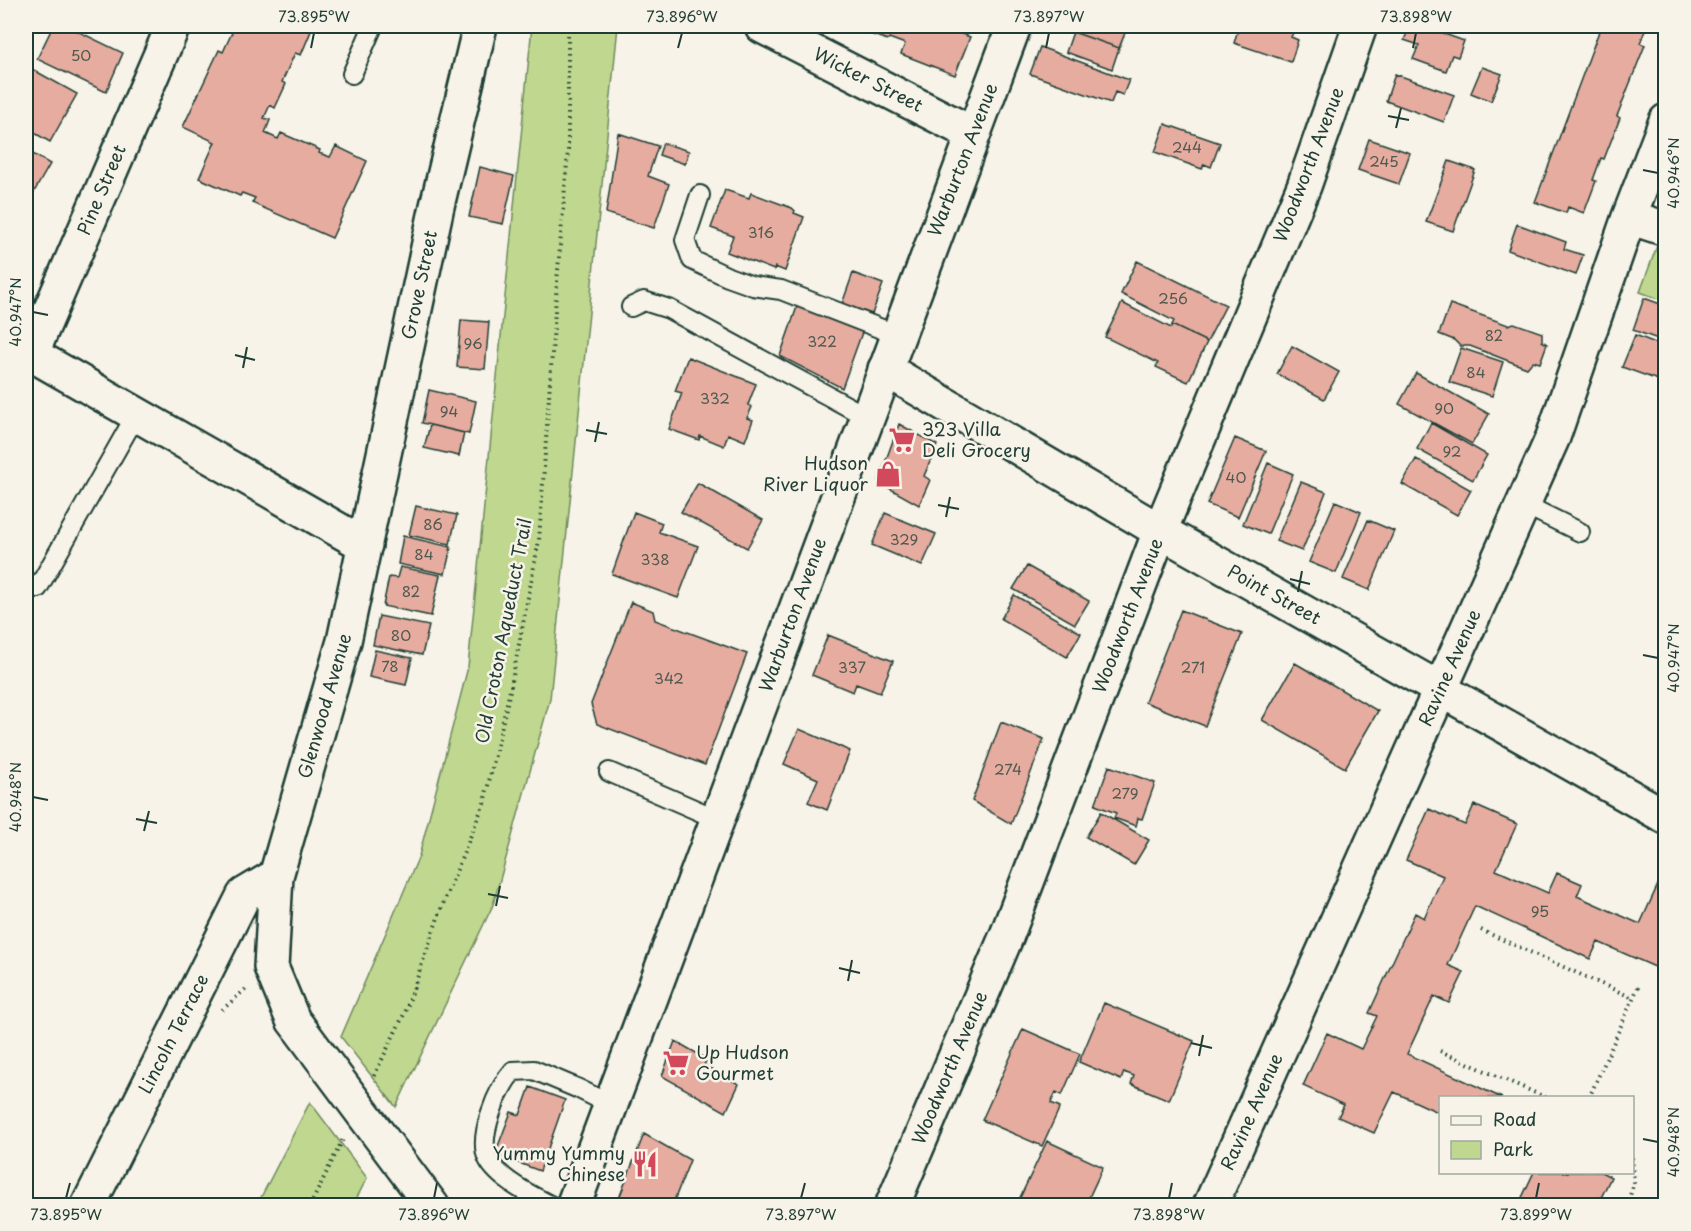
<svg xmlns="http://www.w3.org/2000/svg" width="1691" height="1231" font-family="'Playpen Sans',sans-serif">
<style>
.green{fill:#bfd78e;stroke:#6f8a61;stroke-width:1.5}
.building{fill:#e5ac9f;stroke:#1f3d34;stroke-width:1.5}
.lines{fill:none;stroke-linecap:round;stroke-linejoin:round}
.service-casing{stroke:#1f3d34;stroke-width:22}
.minor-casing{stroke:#1f3d34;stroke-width:38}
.tertiary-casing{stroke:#1f3d34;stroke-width:38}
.path{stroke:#1f3d34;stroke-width:4;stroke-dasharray:1.5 4.5;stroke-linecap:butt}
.service{stroke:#f7f3e8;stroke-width:18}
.minor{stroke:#f7f3e8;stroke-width:33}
.tertiary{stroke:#f7f3e8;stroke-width:33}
.ticks{fill:none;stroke:#1f3d34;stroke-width:2}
.labels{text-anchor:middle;stroke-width:5;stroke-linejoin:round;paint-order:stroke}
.number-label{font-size:15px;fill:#50594f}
.street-label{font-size:18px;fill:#1f3d34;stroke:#f7f3e8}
.poi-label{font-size:18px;fill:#1f3d34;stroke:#f7f3e8;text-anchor:start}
.neatline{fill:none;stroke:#1f3d34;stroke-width:2}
.ticks-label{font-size:15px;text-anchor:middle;fill:#1f3d34}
</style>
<rect width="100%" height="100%" fill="#f7f3e8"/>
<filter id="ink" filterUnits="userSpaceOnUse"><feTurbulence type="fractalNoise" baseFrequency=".0167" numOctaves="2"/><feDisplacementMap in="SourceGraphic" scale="12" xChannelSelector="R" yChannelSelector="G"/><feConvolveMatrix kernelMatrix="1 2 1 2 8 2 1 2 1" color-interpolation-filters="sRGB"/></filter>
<g filter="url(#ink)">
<path class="green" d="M532,26H618L550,699L493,905L396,1107L341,1037L419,856L468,667Z
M1665,224V301L1640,292Z
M310,1102L367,1178L353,1205H257Z"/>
<path class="building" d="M53,26H67L123,53L106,92L37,59Z
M235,26H308L306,28L311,31L301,55L295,53L282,82L286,84L275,108L270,105L264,118L270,120L265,133L278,139L281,133L320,150L319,153L330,157L336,146L367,161L332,238L252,203L255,198L242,193L240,196L199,178L215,142L183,127L219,50L223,52Z
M856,26H940L970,37L955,75L901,54L905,44L889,38L888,40L870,34L871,31Z
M1076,26H1119L1127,28L1119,48L1073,32Z
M1239,26H1270L1293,33L1291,37L1298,40L1291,62L1234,43Z
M1284,26H1303L1301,31Z
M1410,26H1422L1464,41L1458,57L1452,55L1446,71L1413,59L1419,45L1404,40Z
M1601,26H1647L1640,43L1645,45L1617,116L1620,118L1604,159L1601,158L1593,180L1596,181L1584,213L1568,207L1566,213L1535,202Z
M1073,32L1119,48L1112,69L1066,52Z
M1040,47L1129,80L1123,95L1115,92L1111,103L1030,74Z
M1482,67L1502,74L1491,101L1471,93Z
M30,68L77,94L50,142L26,128V76Z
M1395,74L1454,95L1444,122L1386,101Z
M1165,124L1220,143L1211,167L1204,164L1202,169L1155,152Z
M618,133L658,146L648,176L669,184L654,228L606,213Z
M1369,139L1410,153L1399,184L1358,170Z
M663,143L689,151L685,164L659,155Z
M26,150L50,164L26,206Z
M1449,161L1475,170L1453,231L1426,222Z
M480,167L514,176L503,224L469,217Z
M725,190L749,198L751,193L792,208L795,211L794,213L804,217L785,271L775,267L774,270L727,252L733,236L711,228Z
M1517,224L1566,242L1564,249L1583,255L1576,275L1508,250Z
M1137,261L1226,305L1207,342L1172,325L1174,321L1121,294Z
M853,273L883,284L872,314L842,304Z
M1644,298L1666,306V342L1633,330Z
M1122,303L1171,328L1172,325L1207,342L1188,382L1156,367L1158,363L1105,337Z
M798,304L864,327L842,388L780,356Z
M1450,304L1508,325L1514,323L1542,333V341L1547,344L1540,363L1533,361L1527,368L1470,346H1460L1454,340L1439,334Z
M461,320L489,322L485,369L457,367Z
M1635,335L1666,347V383L1622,367Z
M1292,346L1339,372L1324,399L1277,374Z
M1461,348L1503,362L1492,396L1449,382Z
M688,357L756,384L748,405L752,407L747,418L753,420L745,441L728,434L724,446L700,436L699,440L669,429L682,393L675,391Z
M1416,373L1489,414L1472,444L1399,404Z
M429,390L476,401L469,434L422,423Z
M1431,423L1487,455L1473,480L1417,449Z
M899,424L937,445L924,476L930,480L919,505L878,482Z
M430,425L464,433L459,456L424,448Z
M1235,438L1266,451L1238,517L1207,504Z
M1416,459L1471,490L1457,515L1402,484Z
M1268,463L1293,474L1268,534L1243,524Z
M1301,482L1326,492L1302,551L1276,541Z
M698,483L763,520L747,548L681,512Z
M1335,501L1361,512L1336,573L1309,562Z
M416,506L457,515L450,544L409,535Z
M634,512L662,523L659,532L698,546L678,598L612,574Z
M885,513L936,534L922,566L872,545Z
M1368,520L1394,531L1369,590L1343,579Z
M403,536L451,547L445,574L398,564Z
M1027,566L1089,601L1075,624L1013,589Z
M400,567L440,575L431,616L383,606L389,577L397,578Z
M1014,595L1081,633L1067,657L1001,619Z
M631,602L653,611L655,620L747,654L705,765L597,724L591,704Z
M1181,610L1242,634L1205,726L1145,702Z
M379,616L429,626L422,655L373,645Z
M828,635L893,661L880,693L856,684L853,692L812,675Z
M375,650L412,658L406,685L369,677Z
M1295,663L1378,711L1345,768L1262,720Z
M1001,722L1044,739L1011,824L972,801Z
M799,729L850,751L827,810L808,802L818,779L784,764Z
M1109,766L1155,783L1142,819L1138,818L1136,826L1114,818L1116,813L1095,805Z
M1474,805L1517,824L1496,870L1548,893L1557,873L1582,884L1577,896L1640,924L1662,876L1666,877V959L1660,957L1655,967L1598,942L1590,959L1475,906L1448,965L1464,972L1449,1003L1434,996L1407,1054L1502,1098H1440V1113L1394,1092L1374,1133L1338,1117L1344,1105L1303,1086L1327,1033L1361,1049L1377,1016L1369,1013L1415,913L1424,918L1443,876L1406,860L1429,809L1465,825Z
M1101,812L1149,840L1134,865L1086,837Z
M1104,1003L1194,1041L1169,1100L1131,1084L1134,1076L1124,1072L1121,1080L1079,1062Z
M1023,1029L1080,1054L1062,1095L1056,1092L1051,1103L1060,1107L1042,1146L982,1120Z
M675,1041L707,1059L704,1065L739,1084L726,1112L662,1076Z
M530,1087L565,1100L540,1171L495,1154L511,1112L520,1115Z
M644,1134L690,1160L672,1206H616Z
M1047,1141L1103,1167L1085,1206L1076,1202L1075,1206H1016Z
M1534,1172H1601L1611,1177L1597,1206H1554L1550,1204L1549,1206H1518Z"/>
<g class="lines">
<g class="service-casing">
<path id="service" d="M352,74L373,26
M700,195L685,240L692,260L728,277L753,286L781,290L897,335
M631,307L644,301L669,309L867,417
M1523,504L1580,532
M26,581L38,588L136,415
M609,772L717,819
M552,1206C532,1196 498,1179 488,1159C477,1137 498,1088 513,1071L534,1070L579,1089L611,1105"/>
</g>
<g class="minor-casing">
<path id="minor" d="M762,26L973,134
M1629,217L1666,229
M26,351L365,545
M31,355L173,26
M885,369L1160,531L1666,817
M88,1206L244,895L276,876
M432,1206L293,1020L271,967L276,876L344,641L437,206L480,26
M892,1206L1007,935L1160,531L1304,186L1360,26
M1210,1206L1553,437L1629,217L1666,121"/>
</g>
<g class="tertiary-casing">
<path id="tertiary" d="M573,1206L1014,26"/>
</g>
<path class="path" d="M1481,930L1633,998
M222,1010L248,987
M1440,1051L1547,1098
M374,1076L406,1010L441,909L484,803L511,686L539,540L557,282L568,151V26
M1589,1098L1639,985
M310,1206L344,1137
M1627,1206L1634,1182L1632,1157"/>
<use href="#service" class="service"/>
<use href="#minor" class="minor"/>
<use href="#tertiary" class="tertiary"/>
</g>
</g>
<path class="ticks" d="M311,48L314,33M678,48L682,33M1046,48L1049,33M1413,48L1416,33M1388,116L1409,120M1396,128L1401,108M1643,170L1658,173M33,312L48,315M235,355L255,360M243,368L247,347M586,430L607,434M595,442L599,422M938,505L959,509M946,517L950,497M1290,579L1310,584M1298,592L1302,571M1643,655L1658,658M33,797L48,800M136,819L157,823M144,831L149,811M488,894L508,898M496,906L500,886M839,968L860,973M848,981L852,960M1191,1043L1212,1048M1199,1056L1203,1035M1643,1139L1658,1142M66,1198L70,1183M434,1198L437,1183M801,1198L805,1183M1169,1198L1172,1183M1536,1198L1539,1183"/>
<defs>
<g id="supermarket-bare" transform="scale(2.07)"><path d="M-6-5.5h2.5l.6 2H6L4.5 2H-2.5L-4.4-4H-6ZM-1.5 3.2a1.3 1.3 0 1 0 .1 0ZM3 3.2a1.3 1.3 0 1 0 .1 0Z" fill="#d1495b" stroke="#f7f3e8" stroke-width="2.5" paint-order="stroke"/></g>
<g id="shop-bare" transform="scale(2.07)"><path d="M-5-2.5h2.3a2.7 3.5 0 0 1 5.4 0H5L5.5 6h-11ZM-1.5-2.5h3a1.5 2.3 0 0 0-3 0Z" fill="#d1495b" stroke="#f7f3e8" stroke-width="2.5" paint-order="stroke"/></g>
<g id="restaurant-bare" transform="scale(2.07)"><path d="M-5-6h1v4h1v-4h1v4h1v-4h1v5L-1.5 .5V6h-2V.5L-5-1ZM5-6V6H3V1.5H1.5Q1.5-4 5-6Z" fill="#d1495b" stroke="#f7f3e8" stroke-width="2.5" paint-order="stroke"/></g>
</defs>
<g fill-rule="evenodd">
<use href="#supermarket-bare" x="902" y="440"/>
<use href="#shop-bare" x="888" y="474"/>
<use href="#supermarket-bare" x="676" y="1063"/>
<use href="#restaurant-bare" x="645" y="1164"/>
</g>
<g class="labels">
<g class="number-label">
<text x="81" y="61">50</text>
<text x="1187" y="153">244</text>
<text x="1384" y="167">245</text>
<text x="761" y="238">316</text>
<text x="1173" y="304">256</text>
<text x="1494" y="341">82</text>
<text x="822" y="347">322</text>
<text x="473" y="349">96</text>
<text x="1476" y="378">84</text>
<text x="715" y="404">332</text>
<text x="1444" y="414">90</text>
<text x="449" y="417">94</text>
<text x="1452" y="457">92</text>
<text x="1236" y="483">40</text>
<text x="433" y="530">86</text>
<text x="904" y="545">329</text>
<text x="424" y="560">84</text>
<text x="655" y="565">338</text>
<text x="411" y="597">82</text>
<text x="401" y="641">80</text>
<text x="390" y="672">78</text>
<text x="852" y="673">337</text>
<text x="1193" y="673">271</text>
<text x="669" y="684">342</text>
<text x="1008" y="775">274</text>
<text x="1125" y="799">279</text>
<text x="1540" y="917">95</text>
</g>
<g class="street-label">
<text transform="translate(868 80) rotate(27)" y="6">Wicker Street</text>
<text transform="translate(963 160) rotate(-69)" y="6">Warburton Avenue</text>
<text transform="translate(1309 165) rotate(-69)" y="6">Woodworth Avenue</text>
<text transform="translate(102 190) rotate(-67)" y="6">Pine Street</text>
<text transform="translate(420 285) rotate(-78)" y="6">Grove Street</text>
<text transform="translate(1274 595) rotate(29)" y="6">Point Street</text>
<text transform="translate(793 615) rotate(-70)" y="6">Warburton Avenue</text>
<text transform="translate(1128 616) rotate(-69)" y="6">Woodworth Avenue</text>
<text transform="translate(504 631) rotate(-79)" y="6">Old Croton Aqueduct Trail</text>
<text transform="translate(1450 668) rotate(-66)" y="6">Ravine Avenue</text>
<text transform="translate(325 706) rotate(-74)" y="6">Glenwood Avenue</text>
<text transform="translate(174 1034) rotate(-63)" y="6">Lincoln Terrace</text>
<text transform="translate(950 1068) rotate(-67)" y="6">Woodworth Avenue</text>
<text transform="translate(1252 1112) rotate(-66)" y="6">Ravine Avenue</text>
</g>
<g class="poi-label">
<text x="922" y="436">323 Villa<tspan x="922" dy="21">Deli Grocery</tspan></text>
<text x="868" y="470" text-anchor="end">Hudson<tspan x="868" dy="21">River Liquor</tspan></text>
<text x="696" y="1059">Up Hudson<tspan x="696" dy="21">Gourmet</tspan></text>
<text x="625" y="1160" text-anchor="end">Yummy Yummy<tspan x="625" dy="21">Chinese</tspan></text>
</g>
</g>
<rect width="1691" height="1231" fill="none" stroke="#f7f3e8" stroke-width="66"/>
<rect x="1439" y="1096" width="195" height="78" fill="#f7f3e8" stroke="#a1aaa0" stroke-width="1.5"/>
<rect x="1451" y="1116" width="30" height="9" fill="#f7f3e8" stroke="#a1aaa0" stroke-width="1.5"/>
<text x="1493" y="1126" font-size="18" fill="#1f3d34">Road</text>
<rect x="1451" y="1141" width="30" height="18" fill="#bfd78e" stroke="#a1aaa0" stroke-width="1.5"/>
<text x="1493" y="1156" font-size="18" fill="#1f3d34">Park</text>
<rect x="33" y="33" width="1625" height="1165" class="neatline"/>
<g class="ticks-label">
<text x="314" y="22">73.895°W</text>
<text x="682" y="22">73.896°W</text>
<text x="1049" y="22">73.897°W</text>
<text x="1416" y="22">73.898°W</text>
<text transform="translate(1674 173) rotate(-90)" y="5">40.946°N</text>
<text transform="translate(16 312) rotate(-90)" y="5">40.947°N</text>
<text transform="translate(1674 658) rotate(-90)" y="5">40.947°N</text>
<text transform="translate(16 797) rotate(-90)" y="5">40.948°N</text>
<text transform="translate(1674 1142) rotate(-90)" y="5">40.948°N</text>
<text x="66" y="1220">73.895°W</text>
<text x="434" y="1220">73.896°W</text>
<text x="801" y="1220">73.897°W</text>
<text x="1169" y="1220">73.898°W</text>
<text x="1536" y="1220">73.899°W</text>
</g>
</svg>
